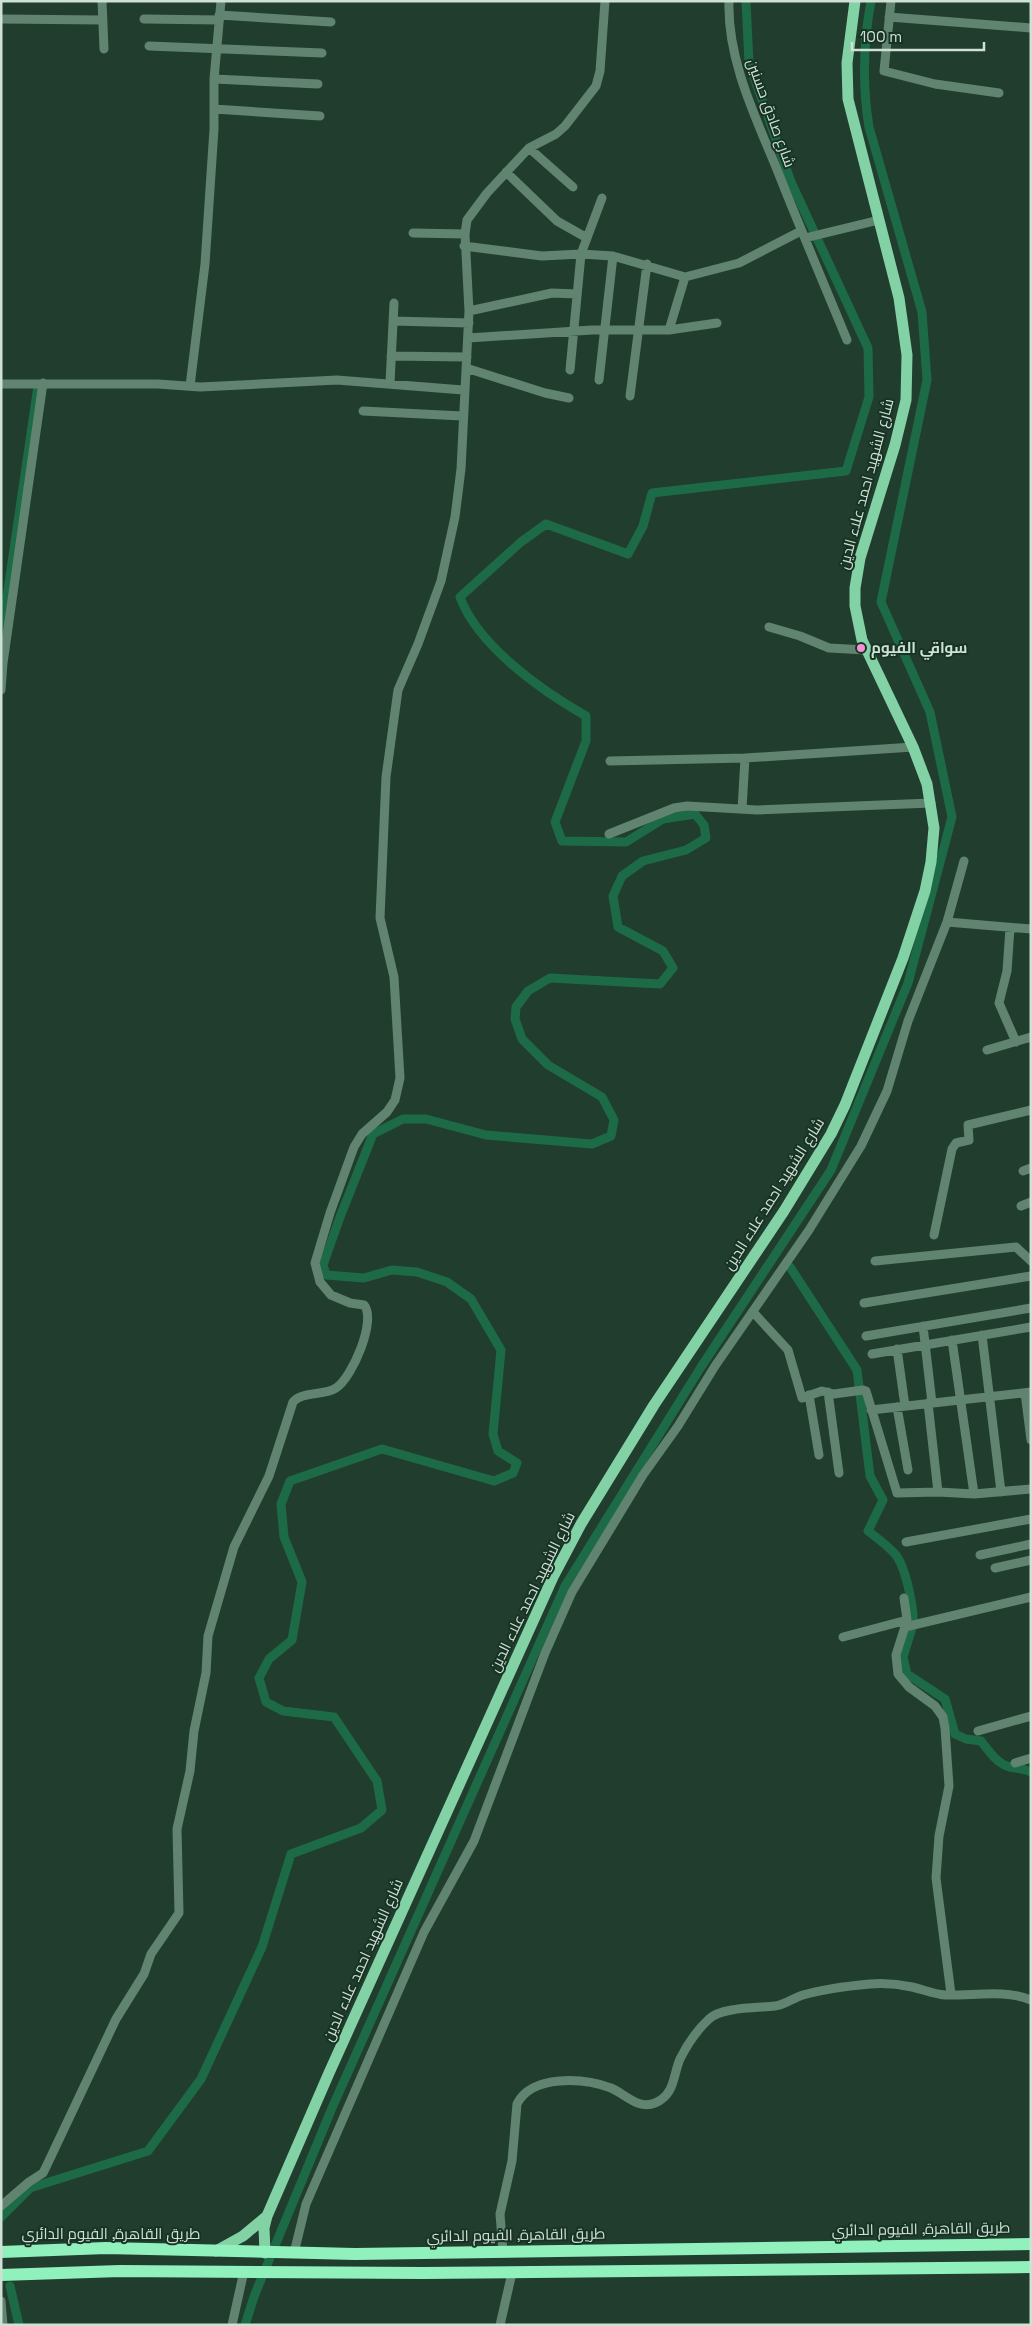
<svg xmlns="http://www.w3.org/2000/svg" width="1032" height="2326" font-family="'Space Grotesk',Cairo,sans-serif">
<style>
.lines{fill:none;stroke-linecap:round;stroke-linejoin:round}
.canal{stroke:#1d6a47;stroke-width:9}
.minor{stroke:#60846f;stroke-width:9}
.major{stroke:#83d2a6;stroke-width:11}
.highway{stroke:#91f1bc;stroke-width:12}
.poi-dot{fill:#f391d6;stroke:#173324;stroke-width:2}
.labels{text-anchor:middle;stroke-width:4;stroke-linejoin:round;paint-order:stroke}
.street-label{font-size:15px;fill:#cfe0d5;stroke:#173324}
.poi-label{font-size:15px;font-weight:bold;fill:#cfe0d5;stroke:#173324;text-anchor:start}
</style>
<rect width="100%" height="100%" fill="#213d2e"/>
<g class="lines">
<path class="canal" d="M1,637L38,386
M790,1267L857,1370L870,1476L883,1500L868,1531C877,1538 887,1545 895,1554C905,1565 914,1607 913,1622
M912,1628L903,1657L907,1674L945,1699L955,1734L966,1739L981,1741C988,1750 996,1762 1007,1766C1015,1769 1023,1768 1031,1772
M1,2217L30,2188L148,2151L201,2079L262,1947L291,1854L361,1828L382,1810L377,1781L334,1717L283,1711L266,1702L259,1678L269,1659L292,1640L302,1582L284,1537L281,1504L290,1481L382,1449L494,1481L513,1473L517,1463L498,1451L493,1434L501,1350L471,1299L447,1282L417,1272L392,1270L364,1278L326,1275L323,1265L340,1217L373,1134L403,1119H426L486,1135L592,1144L611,1136L614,1120L602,1097L548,1065L522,1039L515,1019L516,1007L528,991L550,978L660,984L673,968L663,951L618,927L613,896L622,876L643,861L686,850L706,838L704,825L695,814L663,819L626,842L562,841L555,822L586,741V716C542,691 478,646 460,597L521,542L546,524L628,554L643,526L652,493L846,471L869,397L868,348L791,182L749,63L746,1
M10,2286L19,2325
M245,2325L255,2294L332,2108L565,1586L701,1367L831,1170L908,983L952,817L930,712L881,602L927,380L922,312L869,127C862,84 863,44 871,1"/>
<path class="minor" d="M102,1L104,49
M729,1C727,60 756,118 778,172C800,228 824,284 847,340
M891,1L884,71L935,84L999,93
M219,15L331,22
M889,17L1031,28
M1,19L103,20
M144,19L219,20
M149,46L322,53
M214,79L318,84
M214,109L320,116
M529,148L573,187
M506,172L557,221L587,238
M413,233L465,234
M805,238L879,220
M464,246L542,256L581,254L613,256L685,277L739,263L801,231
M469,311L552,293L577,294
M393,321L469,323
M669,330L685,277
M468,338L592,330H669L717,323
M391,356L467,357
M466,368L545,393L569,398
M570,370L581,254L602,198
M599,380L613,256
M390,383L394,303
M1,384H158L200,387L337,380L463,390
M190,386L205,264L214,129V79L221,1
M630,396L647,264
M363,411L462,416
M769,627L800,636L829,648L866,650
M1,690L3,663L43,383
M610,761L745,758L913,747
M742,809L745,758
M609,834L674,808L687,806L757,810L931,803
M947,922L1031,929
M1010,928L1007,971L999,1003L1016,1042
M987,1050L1031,1037
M1023,1171L1031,1168
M1021,1206L1031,1202
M934,1235L952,1149L956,1143L969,1140L968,1125L1031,1110
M875,1261L1016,1247L1031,1261
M864,1303L1031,1276
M753,1312L788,1350L802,1398L822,1391L834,1394L863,1390L866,1391L897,1493L938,1492L974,1494L1031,1489
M923,1326L932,1403
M982,1335L1001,1492
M866,1336L1031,1308
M952,1340L974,1494
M897,1349L905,1406
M872,1354L1031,1327
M828,1392L839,1473
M1025,1393L1031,1440
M809,1395L819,1455
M928,1403L938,1492
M897,1407L908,1470
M871,1410L1031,1392
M906,1542L1031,1519
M980,1555L1031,1544
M995,1568L1031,1560
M904,1598L907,1620L896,1655L898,1674L909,1687L935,1706L943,1717L945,1728L949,1786L939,1836L936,1878L951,1994
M905,1627L1031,1597
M843,1637L907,1620
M978,1731L1031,1716
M1015,1763L1031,1758
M1,2206L29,2182L43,2173L46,2167L116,2019L144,1974L151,1954L179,1913L177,1829L190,1771L194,1731L206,1673L208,1636L234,1547L269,1476L293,1402C302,1391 324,1396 336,1388C352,1378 377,1320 364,1305L350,1303L331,1295L320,1282L315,1263L330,1213L354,1147L362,1134L387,1112L395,1100L400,1078L394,977L380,918L386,777L398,690L418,644L441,581L455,517L461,469L469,311L465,234L467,220L487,193L529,148L556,134L565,126L596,86L600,71L605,1
M503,2252L500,2214L512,2161L517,2104C532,2074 584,2078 611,2088C625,2094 638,2110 655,2103C675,2095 673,2075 680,2059C687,2045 698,2029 709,2019C721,2007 758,2008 775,2006C785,2005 793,1998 803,1995C824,1989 848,1986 870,1984C883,1983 898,1984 912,1987C922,1989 933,1994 945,1995C972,1996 1005,1989 1031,2000
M294,2253L306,2204L424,1932L474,1841L545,1653L572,1592L643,1475L678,1426L715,1366L809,1230L861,1146L887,1091L908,1021L947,922L964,861
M1,2301L3,2325
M232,2325L244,2271
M500,2325L512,2273"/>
<path class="major" d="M216,2251L243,2236L267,2216
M265,2253L264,2228L267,2216L329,2073L553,1577L581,1524L654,1405L784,1211L831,1134L845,1105L903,958L925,891L931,862L934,828L927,784L913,747L862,640L855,606V588L860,558L895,445L906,400L907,355L899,298L848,99L847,63L855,1"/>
<path class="highway" d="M1,2252L106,2248L355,2254L1031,2244
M1,2275L120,2271L422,2273L1031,2267"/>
</g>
<circle class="poi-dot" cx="861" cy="648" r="5"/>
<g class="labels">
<g class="street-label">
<text transform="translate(771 113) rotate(70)" y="5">شارع صادق حسنين</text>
<text transform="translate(866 484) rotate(-75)" y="5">شارع الشهيد احمد علاء الدين</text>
<text transform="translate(774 1194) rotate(-58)" y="5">شارع الشهيد احمد علاء الدين</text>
<text transform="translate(532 1592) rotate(-64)" y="5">شارع الشهيد احمد علاء الدين</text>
<text transform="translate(363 1960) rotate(-66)" y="5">شارع الشهيد احمد علاء الدين</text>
<text transform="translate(921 2229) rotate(-1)" y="5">طريق القاهرة, الفيوم الدائري</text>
<text x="111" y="2239">طريق القاهرة, الفيوم الدائري</text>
<text transform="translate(516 2235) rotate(-1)" y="5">طريق القاهرة, الفيوم الدائري</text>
</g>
<g class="poi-label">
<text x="871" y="653">سواقي الفيوم</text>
</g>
</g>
<rect width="1032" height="2326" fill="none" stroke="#cfe0d5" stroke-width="5"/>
<path d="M852 42v8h132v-8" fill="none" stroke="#cfe0d5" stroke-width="2.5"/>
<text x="860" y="42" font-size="15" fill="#cfe0d5" stroke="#173324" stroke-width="4" paint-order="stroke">100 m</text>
</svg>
